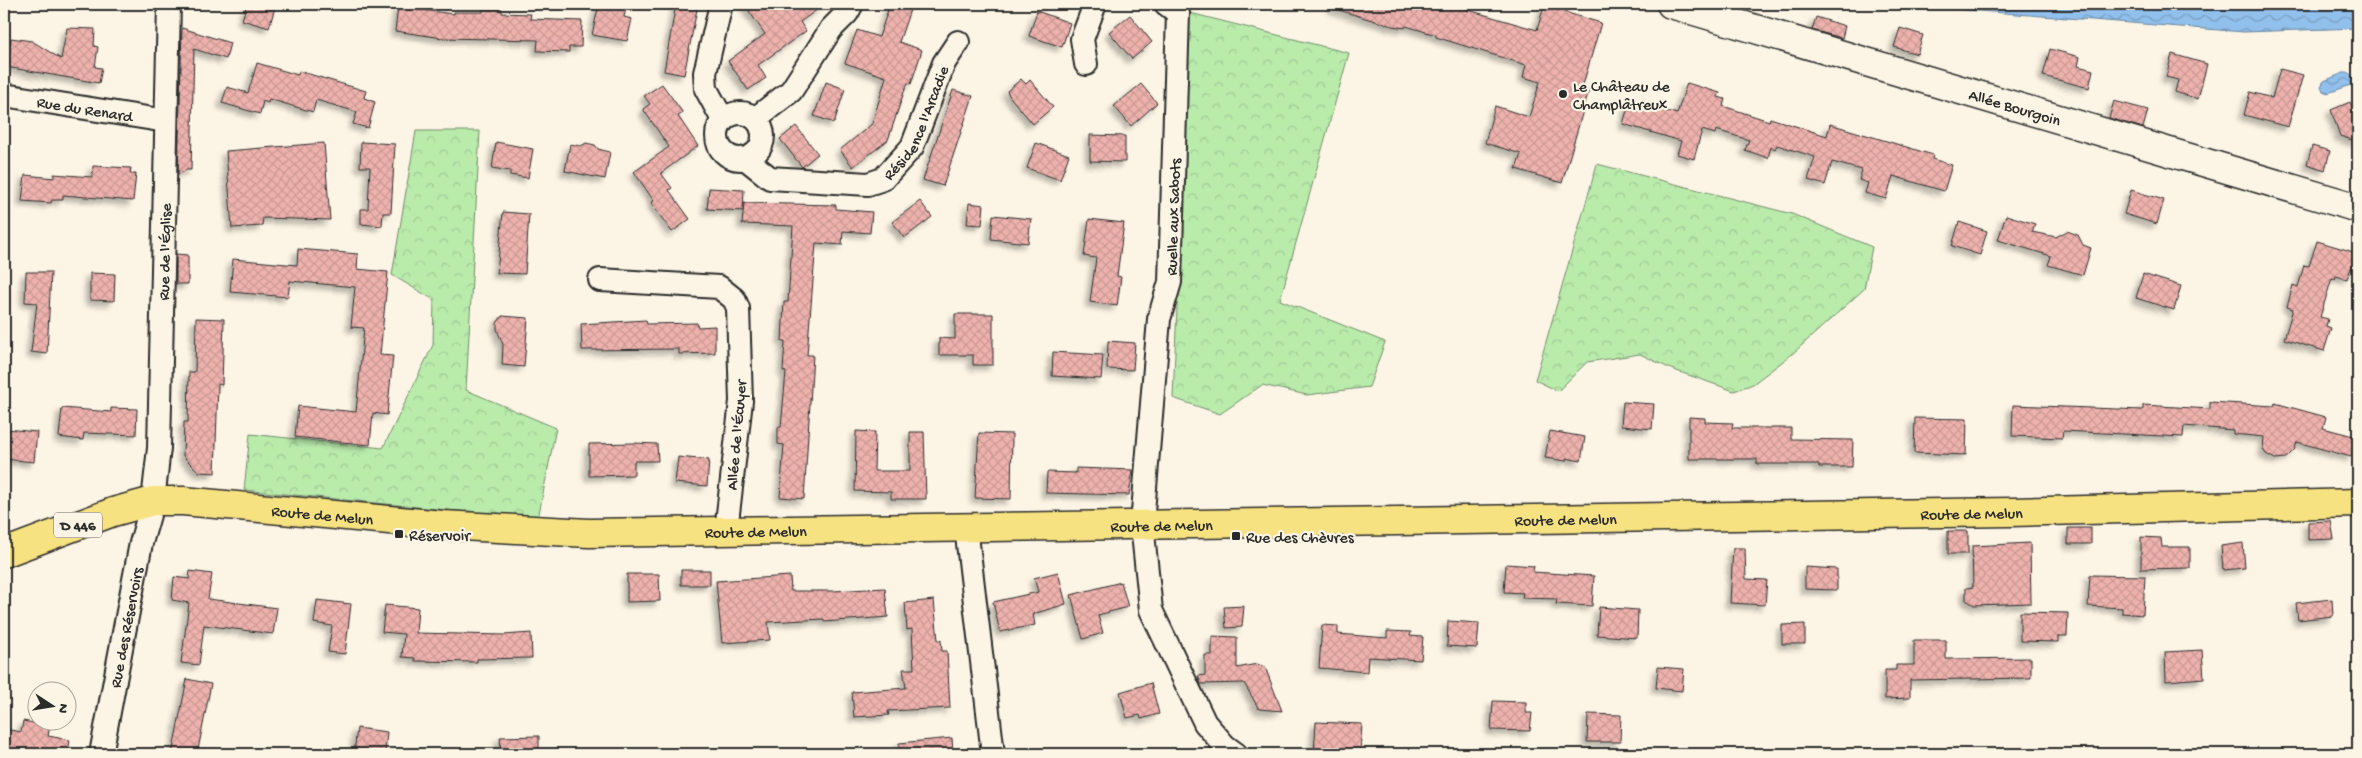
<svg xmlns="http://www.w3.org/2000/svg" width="2362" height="758" font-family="'Gochi Hand',sans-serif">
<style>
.forest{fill:url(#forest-crowns);stroke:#728b6b}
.water{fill:url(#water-waves);stroke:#68849f}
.building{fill:url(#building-cross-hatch);stroke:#2b2b2b;filter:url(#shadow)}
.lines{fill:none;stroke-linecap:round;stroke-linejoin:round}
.minor-casing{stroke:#2b2b2b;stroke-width:26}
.tertiary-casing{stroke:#2b2b2b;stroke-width:31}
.primary-casing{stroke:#2b2b2b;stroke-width:31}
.minor{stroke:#fcf5e5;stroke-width:22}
.tertiary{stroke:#fcf5e5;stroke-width:28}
.primary{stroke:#f7e281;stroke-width:28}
.poi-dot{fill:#2b2b2b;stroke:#fcf5e5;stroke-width:2}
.labels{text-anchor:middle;stroke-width:4.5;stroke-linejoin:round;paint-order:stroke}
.shield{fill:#fcf5e5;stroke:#6a6863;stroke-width:1}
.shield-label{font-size:15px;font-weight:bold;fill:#2b2b2b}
.poi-label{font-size:16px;fill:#2b2b2b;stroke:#fcf5e5;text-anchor:start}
.street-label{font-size:16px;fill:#2b2b2b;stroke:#fcf5e5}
</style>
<defs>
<pattern id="forest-crowns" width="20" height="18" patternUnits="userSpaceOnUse" patternTransform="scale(1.25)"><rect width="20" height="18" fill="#b9ebab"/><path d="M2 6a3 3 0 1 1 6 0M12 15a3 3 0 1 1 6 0" fill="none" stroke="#9fca93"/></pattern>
<pattern id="water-waves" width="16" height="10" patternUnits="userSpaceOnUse" patternTransform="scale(1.25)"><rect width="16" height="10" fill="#91c0ec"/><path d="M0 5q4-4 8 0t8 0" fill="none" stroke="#779cbf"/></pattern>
<pattern id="building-cross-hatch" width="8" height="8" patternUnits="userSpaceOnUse" patternTransform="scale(1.25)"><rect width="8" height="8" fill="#eeb2ad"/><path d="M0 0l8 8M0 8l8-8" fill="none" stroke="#cc9995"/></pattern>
<filter id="shadow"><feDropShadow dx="-4.5" dy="4.5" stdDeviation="2.5" flood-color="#0004"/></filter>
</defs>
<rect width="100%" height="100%" fill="#fcf5e5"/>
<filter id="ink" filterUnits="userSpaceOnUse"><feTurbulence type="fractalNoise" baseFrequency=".02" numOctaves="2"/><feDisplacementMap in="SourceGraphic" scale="10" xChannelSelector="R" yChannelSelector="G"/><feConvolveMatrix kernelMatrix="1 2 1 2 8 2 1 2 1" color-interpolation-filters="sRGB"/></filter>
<g filter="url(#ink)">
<path class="forest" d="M1190,13L1349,53L1280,300L1385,342L1369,387L1307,395L1262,385L1220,414L1173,398Z
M416,131H480L466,390L556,428L538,519L244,490L250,434L383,448L433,345L434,300L392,275Z
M1597,164L1792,214L1872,247L1864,289L1791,355L1753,384L1734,391L1671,369L1640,354L1587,362L1558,391L1535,380Z"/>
<path class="water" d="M1890,4H2358V28L2244,32Z
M2343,73H2349L2353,77L2351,85L2328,93L2323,91L2321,86L2324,81Z"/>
<path class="building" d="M247,4H276L269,28L242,20Z
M599,4H627L624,17L632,19L627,41L592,35Z
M676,4H698L684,75L664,71Z
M744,4H825L800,22L806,31L758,65L766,78L748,90L728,61L765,34Z
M890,4H912L899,42L922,50L911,84L908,83L904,92L888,140L853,167L840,150L872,124L886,77L845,63L857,30L879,37Z
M1333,4H1448L1537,30L1544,6L1601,23L1582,88L1589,90L1562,183L1516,169L1521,154L1485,143L1495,106L1529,117L1540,82L1523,77L1526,65L1436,37V35L1406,26L1405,28L1392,26L1332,8Z
M398,7L454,14V12H483V8L502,9V13L531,14L530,19L582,21L581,47H569V52L537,51L538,40L443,38L395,31Z
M1037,11L1070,23L1062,47L1029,36Z
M1130,15L1152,42L1132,59L1109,32Z
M1816,17L1845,26L1842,38L1812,30Z
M67,28L95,29L94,46L98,47L95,67L102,68L99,83L6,67L11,38L32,41L61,59Z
M182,28L230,43L226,59L194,49L191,170H186L178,175Z
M1900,28L1923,35L1917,54L1894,47Z
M2050,49L2080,57L2078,66L2093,70L2089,88L2043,76Z
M2172,54L2207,64L2198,99L2175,92L2178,80L2166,77Z
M257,63L298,75L299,71L366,91L364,98L375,102L368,128L353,124L357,112L316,100L313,112L269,99L268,103L263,101L260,114L222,103L227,87L248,93Z
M2280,69L2303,75L2288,127L2244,115L2250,92L2272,98Z
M1021,79L1026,84L1030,80L1053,107L1033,124L1010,97L1007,91Z
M826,82L845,89L834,123L814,116Z
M1687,83L1720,93L1718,97L1725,99L1723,106L1769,121L1770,118L1827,136L1830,124L1933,155L1932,159L1952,165L1944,191L1893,176L1886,199L1865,193L1868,183L1859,180L1862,170L1832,162L1825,185L1808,180L1815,157L1777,145L1775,149L1771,147L1768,158L1745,150L1749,140L1716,130L1715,134L1702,130L1694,159L1677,154L1681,141L1623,124L1630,100L1677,114Z
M662,84L683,113L678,116L698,146L661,173L672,188L669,190L690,219L672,232L651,203L654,201L634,172L669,147L643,109L650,104L644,96Z
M1141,84L1157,103L1131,126L1114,106Z
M953,90L973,96L943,186L923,180Z
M2114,101L2148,110L2143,128L2109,118Z
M2350,102L2353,109L2358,110V142L2340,136L2331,110Z
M796,126L818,154L802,167L780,139Z
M1090,135L1125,136V162L1090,161Z
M361,142L395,144L391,213H383L382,226L361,224V209H368L370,167H360Z
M496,142L533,149L528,178L510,175V171L492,168Z
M324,143L330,220L263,218L262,226L232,228L226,151Z
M586,143L595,145L598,149L610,152L605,179L565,171L570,144L581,146Z
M1036,143L1069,155L1060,180L1027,168Z
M2312,146L2330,151L2325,170L2307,164Z
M93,166L131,168L130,174H136L133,201L63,195V200H52L51,203L22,201L25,175L54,178V174L92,177Z
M709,188L744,190L743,211L707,209Z
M2131,190L2164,200L2157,224L2124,214Z
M920,201L932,217L904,238L892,222Z
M744,203L836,205V209L872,212L870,233L843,231L842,245L816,243L807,355H813L804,499L780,497L784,445L778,444V427H781L786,372L783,371L785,341H782L784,302H788L793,226L742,224Z
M969,203L984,205L982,225L967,224Z
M503,212L529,214L525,274L497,273Z
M993,215L1031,219L1028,243L991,239Z
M2006,215L2035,224L2032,232L2056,237L2067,231L2078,235L2083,245L2091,248L2083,275L2048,265L2051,256L1998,240Z
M1089,219L1124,223L1117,276L1121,277L1117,306L1090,302L1096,258L1084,256Z
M1959,222L1987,231L1980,255L1952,246Z
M2317,241L2357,253L2347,279L2336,276L2335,279L2332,278L2320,317L2328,319L2326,326L2331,328L2324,351L2284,339L2293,309L2287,307L2293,285L2298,287L2304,265L2309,266Z
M298,249L358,254L357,269L388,272L380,355L393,356L387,415L373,413L370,445L295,437L298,406L356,412L364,328L351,327L355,287L290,281L288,297L230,292L233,259L297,265Z
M176,254L188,255V284H176Z
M26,272H51L47,354L31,352L37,303L25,302Z
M90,273L115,274L114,301L90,300Z
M2143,274L2181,286L2174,310L2136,298Z
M955,314H993V365H973V355H939V338L955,339Z
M502,316L528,318L524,367L502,365L503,345L497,329V323Z
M196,318L224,319L222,385L218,384L215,473L199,472L183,456L184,422H188L189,372H195Z
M646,320L647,324L697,323L698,327L715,326V353L679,354V349L582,350L581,324Z
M1108,341L1135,343L1133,370L1107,369Z
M1053,352L1103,355L1101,379L1052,376Z
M1623,402L1654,404L1652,429L1621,426Z
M2210,402L2274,406L2275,403L2326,417L2323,428L2357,437L2351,457L2297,442L2295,449L2286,458L2275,459L2266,454L2263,449L2264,437L2233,434V430L2184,426L2183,437L2063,431L2062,438L2012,436L2013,405L2143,410V405L2210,409Z
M62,408L111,412V408L137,409L136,435L84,433L83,440L59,437Z
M1689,417L1705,418V422L1733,423L1732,428H1791V439L1853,440L1852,467H1819V464H1757V459H1689Z
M1915,418L1967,419L1966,455L1914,453Z
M7,429L37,432L34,462L4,459Z
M856,431L875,432L874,471H910V432H924L926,499H891V492L855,491Z
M1550,431L1585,437L1581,461L1566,458V461L1545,458Z
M979,433L1012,434L1011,499L975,498Z
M634,443L657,444L658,461H634V475L589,476V444Z
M678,457L709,460L707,486L675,483Z
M1076,468L1133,470L1129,495L1046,493L1047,472L1076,473Z
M2331,521L2334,539L2308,540V522Z
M2068,528H2091V544H2068Z
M1948,531H1968V554H1948Z
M2141,537L2161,538L2162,547H2190V568L2141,569Z
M2030,543L2031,603L1974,605L1966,600V588L1973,587L1972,546Z
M2243,543L2245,568L2223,570L2221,546Z
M1733,548H1745L1746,579L1767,580L1765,605L1730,603Z
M1506,564L1534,566L1533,572L1594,576L1592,606L1556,604L1557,599L1522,598L1523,593L1504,592Z
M1805,567L1837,569V590L1805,589Z
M681,570H710V585H681Z
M190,571L212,574L208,599L277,608L273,634L204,625L199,665L181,663L189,603L172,600L174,577L189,579Z
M1058,572L1066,604L1033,614L1035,625L1000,632L993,602L1038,592L1034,578Z
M627,574H659L660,601L627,602Z
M2090,575L2145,576L2143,615L2122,613V608L2088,606Z
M790,576L791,591H833L885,588L888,617L824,622V619L768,622L770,640L722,643L716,581Z
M1121,582L1128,607L1098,615L1103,633L1083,639L1071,595Z
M2332,599L2333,616L2298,620L2296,603Z
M317,600L351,604L345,654L328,652L332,626L314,623Z
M934,600L938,640H941L942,651H947L950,708L888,711L889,715L854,717L852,692L906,688L903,669H914L912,629L907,630L905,603Z
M385,605L418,608L416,633L504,635L531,633L532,658L477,659V662L415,661V658L402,657L404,634L382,632Z
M1244,606L1242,627L1226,628L1224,607Z
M1599,607L1638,610L1637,638L1597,635Z
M2020,612L2068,613L2067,636H2058V642L2020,641Z
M1448,621L1479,623L1477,648L1447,646Z
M1805,624V644H1782V625Z
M1322,625L1338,626V634L1387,638V631L1411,632L1410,636L1423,637L1421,660L1368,657L1367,672L1319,668Z
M1212,636L1237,637V668L1257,664L1265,667L1282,711L1259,709L1244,683L1201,684L1198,676L1205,675V655H1212Z
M1914,640H1946V659L2031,658V678L1910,680V698L1885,699V670H1896V665H1914Z
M2202,650L2204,678L2166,681L2165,652Z
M1658,667L1684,669L1682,691L1656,688Z
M187,679L211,684L201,735L197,754H172Z
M1151,683L1159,714L1141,719L1140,715L1127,718L1120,692Z
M1493,701L1526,702V713H1532L1530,731L1491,730Z
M1588,714L1621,715L1620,742H1587Z
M23,721L50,726L48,736L70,740L68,754H4L5,729L21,732Z
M1316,722L1362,724L1360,754H1314Z
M357,728L387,732L385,754H354Z
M539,736V754H501L500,737Z
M952,738L953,754H900L899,743Z"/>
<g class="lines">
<g class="minor-casing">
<g id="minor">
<path d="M721,4L705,73L706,89L723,120"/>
<path d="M1166,4L1178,13L1170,282L1159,319L1142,524L1151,610L1205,723L1225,746L1236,754"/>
<path d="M1086,64L1082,39L1095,4"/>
<path id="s1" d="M4,95L166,121"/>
<circle cx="740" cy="136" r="23"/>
<path d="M756,118L791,91L831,29L847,13L852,4"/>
<path id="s2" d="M746,159L770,178L868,184L883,179L912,147L944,63L958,42"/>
<path d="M600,280L719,287L734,299L738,308L741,401L726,531"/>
<path d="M966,527L993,754"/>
<path id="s3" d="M101,754L141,543L153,501L159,448L169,4"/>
</g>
</g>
<g class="tertiary-casing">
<g id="tertiary">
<path id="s4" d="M1671,4L2358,208"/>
</g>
</g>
<g class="primary-casing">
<g id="primary">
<path id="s5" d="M4,553L113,512L153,501H183L443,525L589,533L2011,512L2358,503"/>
</g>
</g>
<use href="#minor" class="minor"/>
<use href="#tertiary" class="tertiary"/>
<use href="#primary" class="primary"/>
</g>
</g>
<g class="poi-dot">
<circle cx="1563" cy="94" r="5"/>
<rect x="394" y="529" width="10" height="10" rx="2.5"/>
<rect x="1231" y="531" width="10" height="10" rx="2.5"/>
</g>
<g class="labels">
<rect class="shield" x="54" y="512.5" width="48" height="25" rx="4"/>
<g class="shield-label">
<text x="78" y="530">D 446</text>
</g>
<g class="poi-label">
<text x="1573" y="91">Le Château de<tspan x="1573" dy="18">Champlâtreux</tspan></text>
<text x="409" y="540">Réservoir</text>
<text x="1246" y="542">Rue des Chèvres</text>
</g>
<g class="street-label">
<text dy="6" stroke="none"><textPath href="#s4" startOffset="359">Allée Bourgoin</textPath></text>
<text dy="6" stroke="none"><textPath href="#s1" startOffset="82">Rue du Renard</textPath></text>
<text dy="6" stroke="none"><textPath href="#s2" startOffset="211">Résidence l'Arcadie</textPath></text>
<text transform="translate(1172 217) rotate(-88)" y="6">Ruelle aux Sabots</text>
<text dy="6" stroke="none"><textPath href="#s3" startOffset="508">Rue de l'Église</textPath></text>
<text transform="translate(735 435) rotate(-85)" y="6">Allée de l'Écuyer</text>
<text dy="6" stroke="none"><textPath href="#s5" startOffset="1978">Route de Melun</textPath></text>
<text dy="6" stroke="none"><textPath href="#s5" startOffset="328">Route de Melun</textPath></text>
<text dy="6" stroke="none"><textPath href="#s5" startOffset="1572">Route de Melun</textPath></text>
<text dy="6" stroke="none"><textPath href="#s5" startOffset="1168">Route de Melun</textPath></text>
<text dy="6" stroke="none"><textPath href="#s5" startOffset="762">Route de Melun</textPath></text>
<text dy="6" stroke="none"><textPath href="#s3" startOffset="129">Rue des Réservoirs</textPath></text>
</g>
</g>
<rect width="2362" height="758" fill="none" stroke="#fcf5e5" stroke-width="20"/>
<rect x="10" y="10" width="2342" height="738" fill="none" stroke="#2b2b2b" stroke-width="2" filter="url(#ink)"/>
<g transform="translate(52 706) rotate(102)"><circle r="24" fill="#fcf5e5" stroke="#a8a49b"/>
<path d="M0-4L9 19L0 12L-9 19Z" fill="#2b2b2b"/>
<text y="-8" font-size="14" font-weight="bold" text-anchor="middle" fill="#2b2b2b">N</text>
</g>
</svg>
